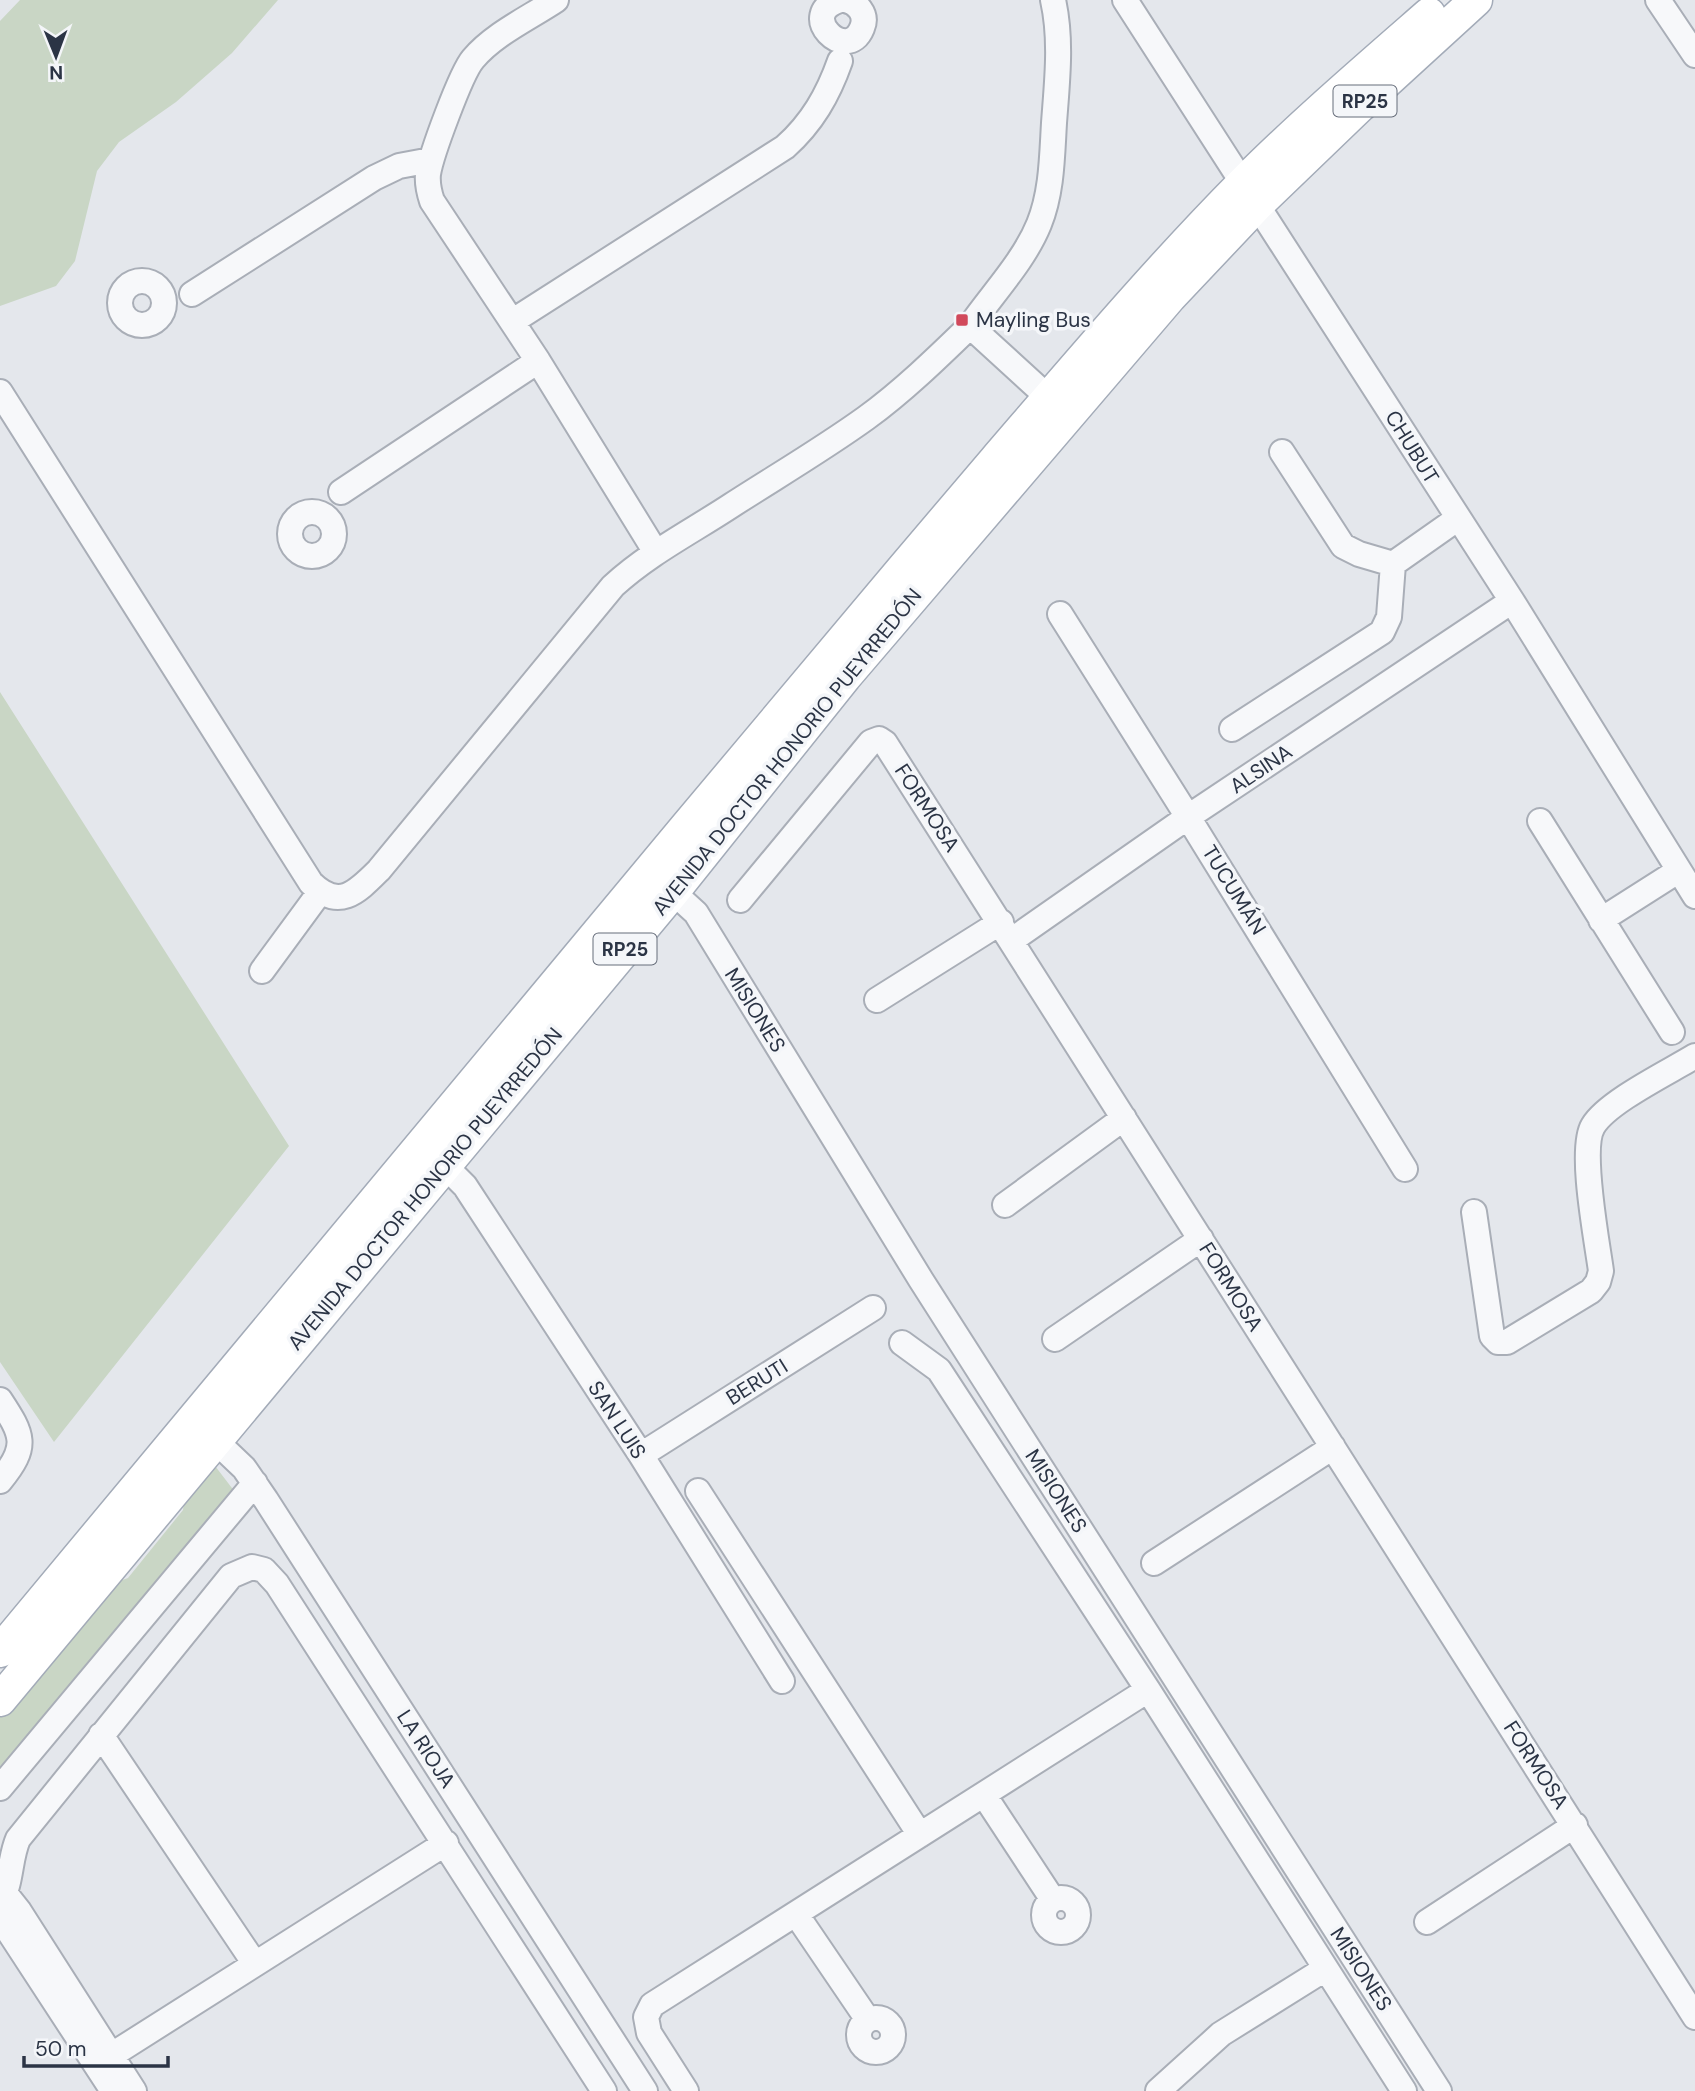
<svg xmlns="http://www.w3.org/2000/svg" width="1695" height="2091" font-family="'DM Sans',sans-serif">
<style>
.green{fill:#c9d6c5}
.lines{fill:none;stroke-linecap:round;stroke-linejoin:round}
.minor-casing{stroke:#a9aeb7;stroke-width:28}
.major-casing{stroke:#a3abb8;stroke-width:35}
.minor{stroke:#f7f8fa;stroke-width:24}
.major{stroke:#fff;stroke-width:32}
.poi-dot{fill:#d1495b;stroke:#f4f6f9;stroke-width:2.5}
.labels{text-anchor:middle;stroke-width:7;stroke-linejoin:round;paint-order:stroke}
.shield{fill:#f4f6f9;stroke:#676e7b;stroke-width:2}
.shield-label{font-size:19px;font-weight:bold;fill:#2b3445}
.poi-label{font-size:21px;fill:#2b3445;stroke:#f4f6f9;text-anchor:start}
.street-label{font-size:21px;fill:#2b3445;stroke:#f4f6f9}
</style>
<rect width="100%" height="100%" fill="#e4e7ec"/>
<path class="green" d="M20,0H278L232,53L176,102L119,142L97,171L75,261L56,286L0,306V21Z
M0,692L289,1146L54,1442L0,1362Z
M212,1462L235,1492L0,1777V1717L111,1584L128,1578L183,1510L185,1493Z"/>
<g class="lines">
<g class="minor-casing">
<path id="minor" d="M556,0C529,18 494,34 473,59C461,73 431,155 428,174C427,184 429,192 432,201L538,361L655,551
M840,0C795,14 847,65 862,28C868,14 857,2 844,0
M1125,0L1512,601L1695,896
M1658,0L1695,55
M120 303a22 22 0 1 1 44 0a22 22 0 1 1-44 0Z
M192,294L374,178L399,166L431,160
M513,321L785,147C812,123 828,95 840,61
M970,326C993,293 1024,261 1039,224C1052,192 1052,156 1054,123C1057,82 1062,40 1053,0
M0,392L311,883C339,911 357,892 379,870L613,586C649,553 691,532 732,505C777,476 823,449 866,418C903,391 937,358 970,326L1061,409
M1282,452L1343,546L1359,554L1393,564
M341,492L538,361
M290 534a22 22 0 1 1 44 0a22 22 0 1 1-44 0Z
M1060,614L1188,817L1405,1169
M1232,729L1382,632L1389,617L1393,564L1457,519
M1540,821L1672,1032
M673,892L696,913L921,1280L1439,2091
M740,900L871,742L879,739L885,743L1695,2017
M1601,920L1678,871
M1012,940L1188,817L1512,601
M262,971L320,892
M877,1000L1001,922
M444,1165L465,1186L641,1455L782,1681
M1005,1205L1124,1118
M1474,1212L1492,1336L1498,1342H1507L1591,1291L1598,1282L1601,1271C1597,1241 1579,1149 1593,1126C1607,1102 1669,1072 1695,1056
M1055,1339L1201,1239
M902,1343L939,1370L1148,1690L1404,2091
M0,1400C23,1435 29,1446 0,1481
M203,1429L244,1468L266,1500L645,2091
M641,1455L873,1308
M698,1491L920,1835
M1154,1563L1333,1447
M101,1735L255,1964
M0,1788L255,1483
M984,1795L1053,1900
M0,1887L19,1911L134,2091
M1044 1915a17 17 0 1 1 34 0a17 17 0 1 1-34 0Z
M0,1902C12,1883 9,1860 18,1839L231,1576L252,1567L264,1570L277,1584L604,2091
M796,1914L868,2020
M0,1918L113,2091
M1427,1922L1575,1825
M859 2035a17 17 0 1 1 34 0a17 17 0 1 1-34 0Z
M96,2065L446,1843
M686,2091L649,2033L646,2017L652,2005L1148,1690
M1158,2091L1221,2034L1325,1969"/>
</g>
<g class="major-casing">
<path id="major" d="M0,1651C227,1376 458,1103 685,828C788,704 891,582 995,460C1076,366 1156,271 1243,183C1302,124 1366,69 1429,14
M0,1700L673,892L845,677L1170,297L1257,205L1360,106L1476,0"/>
</g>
<use href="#minor" class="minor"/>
<use href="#major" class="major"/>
</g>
<rect class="poi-dot" x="955" y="313" width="14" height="14" rx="3.5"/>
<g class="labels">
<g class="shield">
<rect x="1333.5" y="85.5" width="63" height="31" rx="5"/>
<rect x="593.5" y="933.5" width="63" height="31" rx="5"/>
</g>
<g class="shield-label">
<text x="1365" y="108">RP25</text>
<text x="625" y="956">RP25</text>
</g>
<g class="poi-label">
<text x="976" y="327">Mayling Bus</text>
</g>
<g class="street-label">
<text transform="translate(1412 447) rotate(58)" y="7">CHUBUT</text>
<text transform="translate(787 752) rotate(-51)" y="7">AVENIDA DOCTOR HONORIO PUEYRREDÓN</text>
<text transform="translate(1261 769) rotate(-34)" y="7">ALSINA</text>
<text transform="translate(927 808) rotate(57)" y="7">FORMOSA</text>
<text transform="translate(1234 890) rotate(58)" y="7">TUCUMÁN</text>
<text transform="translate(755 1010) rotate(58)" y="7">MISIONES</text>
<text transform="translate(425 1189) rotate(-50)" y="7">AVENIDA DOCTOR HONORIO PUEYRREDÓN</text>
<text transform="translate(1231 1287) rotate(58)" y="7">FORMOSA</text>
<text transform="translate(757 1382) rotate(-32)" y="7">BERUTI</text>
<text transform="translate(617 1420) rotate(57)" y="7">SAN LUIS</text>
<text transform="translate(1056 1491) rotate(57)" y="7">MISIONES</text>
<text transform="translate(426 1749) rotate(57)" y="7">LA RIOJA</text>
<text transform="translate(1536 1765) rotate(57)" y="7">FORMOSA</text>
<text transform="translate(1361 1969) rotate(57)" y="7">MISIONES</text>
</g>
</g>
<g transform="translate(56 56) rotate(179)" stroke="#f4f6f9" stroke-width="5" paint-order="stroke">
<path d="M0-5L12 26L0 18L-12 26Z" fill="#2b3445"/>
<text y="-10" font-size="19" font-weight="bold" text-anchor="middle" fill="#2b3445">N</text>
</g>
<path d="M24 2056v10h144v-10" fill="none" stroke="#2b3445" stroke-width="3.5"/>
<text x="35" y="2056" font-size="21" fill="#2b3445" stroke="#f4f6f9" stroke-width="5" paint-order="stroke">50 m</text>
</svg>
